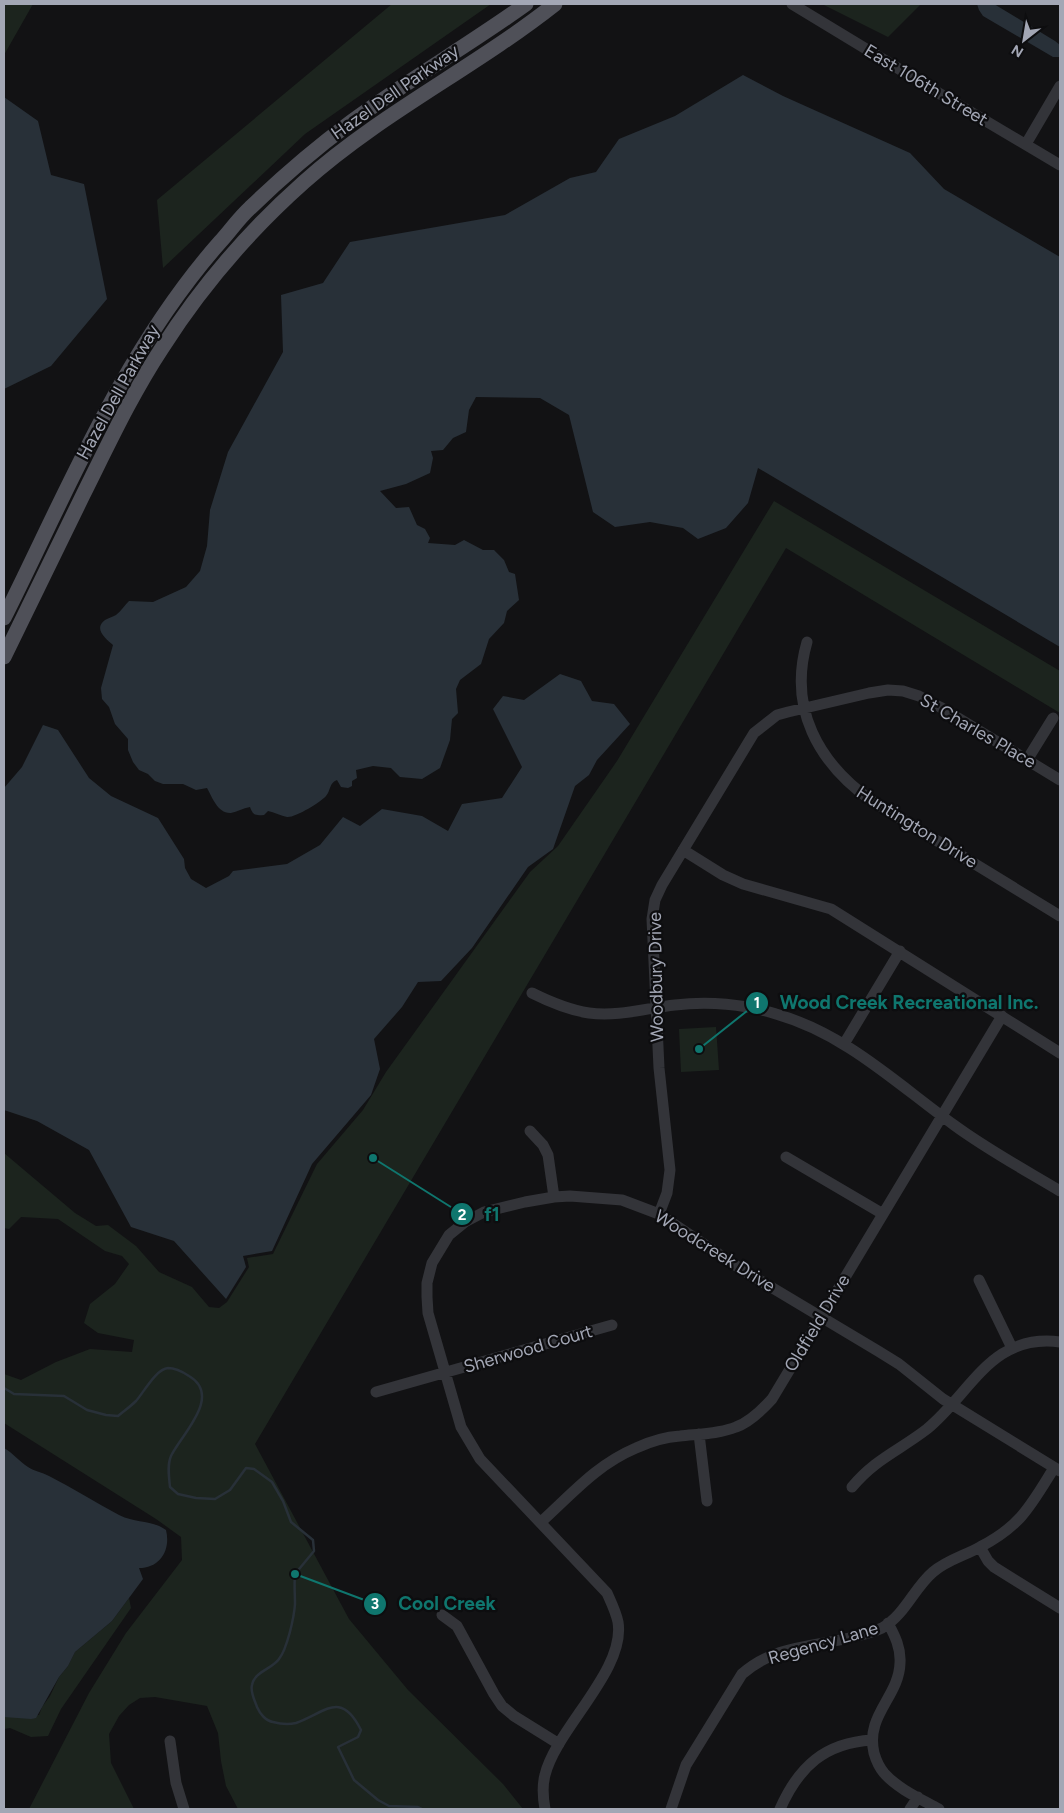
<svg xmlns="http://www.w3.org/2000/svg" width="1064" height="1813" font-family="Figtree,sans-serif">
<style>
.green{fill:#1c241e}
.water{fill:#283038}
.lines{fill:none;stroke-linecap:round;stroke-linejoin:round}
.stream{stroke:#283038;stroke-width:2.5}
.minor{stroke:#333439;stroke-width:11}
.major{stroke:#4f5058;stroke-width:15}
.labels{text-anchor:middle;stroke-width:4.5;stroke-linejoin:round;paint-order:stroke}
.street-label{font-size:18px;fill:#a3a7b5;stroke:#0d0d0f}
.leader{fill:none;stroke:#0f766e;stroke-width:2}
.callout-dot{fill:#0f766e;stroke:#0d0d0f;stroke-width:2}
.mark-label{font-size:15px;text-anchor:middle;font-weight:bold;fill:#fff}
.callout-label{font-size:19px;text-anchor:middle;font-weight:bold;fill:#0f766e;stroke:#0d0d0f;stroke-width:4.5;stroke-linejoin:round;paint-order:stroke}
</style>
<rect width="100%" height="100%" fill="#121214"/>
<path class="green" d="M4,4H33L4,55Z
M392,4H491L305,134L163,268L157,200Z
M822,4H921L888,37Z
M774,501L1060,671V713L786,548L255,1444L349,1619L408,1690L503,1784L523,1809H238L226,1786L221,1761L218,1733L207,1706L155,1697L140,1698L129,1705L119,1716L109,1734L111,1763L134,1809H29L89,1693L126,1633L182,1560L181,1537L156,1519L4,1423V1374L21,1380L56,1362L90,1349L132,1352L134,1340L98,1333L84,1323L90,1304L115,1284L129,1264L122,1256L105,1251L58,1219L21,1217L9,1229L4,1228V1153L75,1213L96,1226L108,1225L136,1246L159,1272L192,1287L209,1307L219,1308L227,1302L249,1267L247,1258L273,1254L317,1164L363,1110L386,1072L530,872L558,846L617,761Z
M716,1027L719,1070L681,1072L679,1029Z
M129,1598L131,1608L61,1709L48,1736L31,1737L10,1728L4,1729V1717L39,1715L42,1707L50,1696L59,1677L68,1666L75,1652L112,1621Z"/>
<path class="water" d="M977,4H994L1055,41L1060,45V57H1053L983,16L979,10Z
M743,75L783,96L910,153L944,189L1060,257V647L758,468L748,503L726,528L698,539L683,528L650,522L615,527L593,512L569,415L540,398L476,397L469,410L466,432L453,438L443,450L431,451L433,458L430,473L406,484L380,491L396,508L409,507L417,525L425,529L430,538L428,543L455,545L464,540L483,550H494L504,560L509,572L515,574L519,600L507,611L504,623L489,639L481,664L460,680L456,689L458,713L452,719L450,740L440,768L422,779L400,777L391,768L373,766L356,770L357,778L352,781V786L348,788L341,787L337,780C329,783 331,790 326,796C321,802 295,818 287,817C281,816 274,812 268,811L264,815C255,816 253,815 250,807C243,808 237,812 231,813C218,814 212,797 207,788L196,790L183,784H163L155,781L148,774L139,770L133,762L128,750V739L115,724L109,707L102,699L101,688L113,645C106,639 93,629 105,620C108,618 113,617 116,615C121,611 125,605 129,601L153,602L186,587L200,571L207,546L210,510L228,452L283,352L281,295L323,283L350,242L505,215L570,178L596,172L619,139L675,116Z
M4,97L38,121L51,175L84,184L107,299L51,366L4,389Z
M560,674L581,681L592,701L614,704L630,724L597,760L589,775L575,786L553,849L528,867L472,948L441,981L418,982L402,1007L374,1039L380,1069L371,1095L312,1164L272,1251L243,1256L246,1267L226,1299L174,1241L131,1227L89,1150L37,1121L4,1110V788L22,767L43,725L58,730L89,778L111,796L158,818L184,859L185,868L191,879L206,888L229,876L233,871L287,864L320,845L343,817L360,826L382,809L422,816L448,831L462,804L502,798L522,767L493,709L503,696L524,700Z
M4,1448C13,1453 19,1461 28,1467C33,1471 42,1472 49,1476C73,1488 96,1503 119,1515C137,1524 150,1519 166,1530C171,1550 160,1568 139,1568L143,1579L112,1621L75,1652L68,1666L59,1677L36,1718L31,1719L4,1717Z"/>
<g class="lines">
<path class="stream" d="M4,1388L14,1394L64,1396L87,1410L106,1415L118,1416C124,1411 131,1406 136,1401C144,1392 156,1369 168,1368C176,1368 183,1372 189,1376C223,1396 181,1435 171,1456C167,1465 169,1477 170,1487L178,1494L196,1498L215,1499L230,1490L246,1468L254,1469L272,1482L283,1501L291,1522L313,1540L314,1551L295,1574C294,1584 295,1594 295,1604C294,1618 287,1649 279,1659C272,1669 254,1672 252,1685C250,1692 255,1701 257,1707C260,1714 266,1721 273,1722C280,1724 288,1725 296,1723C326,1712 341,1690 361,1730L358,1737L338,1747L354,1780L378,1800L389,1806L418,1807L422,1809"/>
<path class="minor" d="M792,4L942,95L1060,165
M1026,144L1060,86
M807,642C788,708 818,763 872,801L1060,916
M1027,760L1053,718
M683,850L723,875L743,884L831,909L1060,1053
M532,993C550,1002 569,1010 589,1013C618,1017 647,1008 675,1005C708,1001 745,1004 776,1014C846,1034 897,1084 954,1125C988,1150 1025,1170 1060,1191
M844,1044L900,951
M530,1131L543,1145L548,1155L554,1197
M786,1157L883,1214
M659,1214L667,1193L670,1170L659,1068L652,919L655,900L662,885L754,733L777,715L788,712L869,693L888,690L903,691L919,696L940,707L1060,780
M979,1280L1012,1348
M376,1392L612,1325
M699,1434L707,1501
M852,1487C875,1459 900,1450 927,1429C972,1392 991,1333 1060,1342
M541,1522C572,1494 596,1465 636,1448C649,1442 665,1437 680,1436C698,1434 719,1434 736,1427C750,1422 762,1410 772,1399L1002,1016
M980,1547L988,1561L994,1567L1060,1608
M442,1615L457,1626L494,1694L502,1706L514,1716L559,1744
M888,1623C895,1636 901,1648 900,1663C899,1697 865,1715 874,1753C876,1760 879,1767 884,1773C898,1789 921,1799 939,1809
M170,1741L176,1783L184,1809
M545,1809C543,1798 542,1786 545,1775C556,1729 626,1670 618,1622C616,1612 611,1602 607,1593L480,1459L461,1427L428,1313L427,1297V1283L432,1263L449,1235L465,1222L484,1212L525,1202L554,1197L570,1196L622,1200L659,1214L741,1269L878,1351L899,1364L943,1399L1060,1471
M671,1809L686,1765L742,1674C774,1646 810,1647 849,1638C859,1635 872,1633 882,1628C905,1615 914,1588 933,1572C947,1560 964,1556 980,1547C1021,1526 1031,1505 1054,1468
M780,1809C799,1766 825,1743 872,1740
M910,1809L918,1797"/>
<path class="major" d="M4,618C69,488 123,352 220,242C230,231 239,218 250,208C282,177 316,148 351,122C408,80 469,45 526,4
M4,657C30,603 57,549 83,495C108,445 131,395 162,348C201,287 250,230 304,182C381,113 474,68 555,4"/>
</g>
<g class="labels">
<g class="street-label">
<text transform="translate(926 85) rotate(31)" y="6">East 106th Street</text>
<text transform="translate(395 92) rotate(-35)" y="6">Hazel Dell Parkway</text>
<text transform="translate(118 392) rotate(-61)" y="6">Hazel Dell Parkway</text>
<text transform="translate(978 731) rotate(30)" y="6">St Charles Place</text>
<text transform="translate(917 827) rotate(32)" y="6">Huntington Drive</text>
<text transform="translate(656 977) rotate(-91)" y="6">Woodbury Drive</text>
<text transform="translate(715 1251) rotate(32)" y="6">Woodcreek Drive</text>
<text transform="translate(817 1323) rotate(-59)" y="6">Oldfield Drive</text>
<text transform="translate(528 1349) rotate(-16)" y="6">Sherwood Court</text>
<text transform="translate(823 1643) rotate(-16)" y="6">Regency Lane</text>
</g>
</g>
<path class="leader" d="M699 1049L757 1003M373 1158L462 1214M295 1574L375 1604"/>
<g class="callout-dot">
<circle cx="699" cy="1049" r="5"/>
<circle cx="373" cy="1158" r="5"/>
<circle cx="295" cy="1574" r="5"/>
<circle cx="757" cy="1003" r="12"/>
<circle cx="462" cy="1214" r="12"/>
<circle cx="375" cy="1604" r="12"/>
</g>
<g class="mark-label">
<text x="757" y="1008">1</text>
<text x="462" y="1220">2</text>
<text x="375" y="1609">3</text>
</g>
<g class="callout-label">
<text x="909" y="1009">Wood Creek Recreational Inc.</text>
<text x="492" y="1221">f1</text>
<text x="447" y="1610">Cool Creek</text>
</g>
<rect width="1064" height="1813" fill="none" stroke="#a3a7b5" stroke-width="10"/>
<g transform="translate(1024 40) rotate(211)" stroke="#0d0d0f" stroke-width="4" paint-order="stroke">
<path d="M0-4L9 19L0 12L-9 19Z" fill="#a3a7b5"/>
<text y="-8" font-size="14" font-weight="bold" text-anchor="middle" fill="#a3a7b5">N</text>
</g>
</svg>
